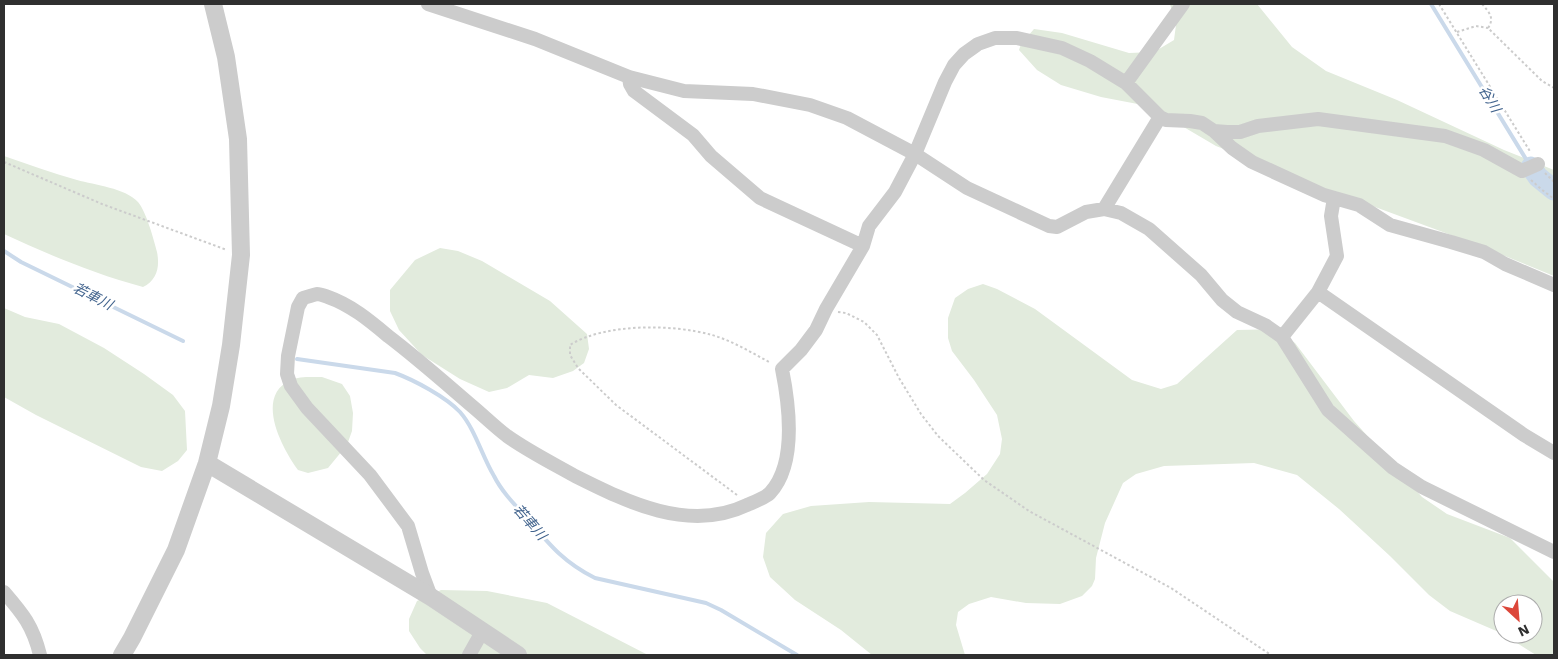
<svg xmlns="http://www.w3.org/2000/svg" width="1558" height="659" font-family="'Work Sans','Noto Sans JP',sans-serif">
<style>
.green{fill:#e2ebdd;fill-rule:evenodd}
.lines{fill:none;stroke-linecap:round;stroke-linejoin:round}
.stream{stroke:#cad9ea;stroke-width:4}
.river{stroke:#cad9ea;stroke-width:21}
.path{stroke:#ccc;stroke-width:2;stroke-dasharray:2.5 2.5;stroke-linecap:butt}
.minor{stroke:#ccc;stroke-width:14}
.tertiary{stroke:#ccc;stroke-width:18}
.labels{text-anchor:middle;stroke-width:5;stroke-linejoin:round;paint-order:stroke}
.water-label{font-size:14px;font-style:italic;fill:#41638d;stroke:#fff}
</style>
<rect width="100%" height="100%" fill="#fff"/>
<path class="green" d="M1170,4H1257L1292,47L1326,71L1397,100L1504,150L1554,170V276L1478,245L1321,187L1216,146L1148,106L1101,97L1061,85L1037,70L1019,50L1021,44L1034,29L1062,33L1129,53L1154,52L1174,40L1176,25Z
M4,156C28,164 52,173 77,180C95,185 125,188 138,202C146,211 154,240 157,252C160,267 157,280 143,287C95,274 49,255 4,234Z
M440,248L458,251L482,261L550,301L587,334L589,349L584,363L573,371L553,378L529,375L507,388L489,392L460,379L422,355L399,330L390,311V290L415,260Z
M983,284L997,289L1035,309L1132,380L1161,389L1177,384L1237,330L1277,329L1295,343L1354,421L1422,497L1447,514L1510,538L1554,582V655H1536L1501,633L1450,611L1429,595L1390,556L1339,509L1297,475L1254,463L1164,466L1136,474L1123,483L1105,523L1096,558L1095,579L1092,586L1082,596L1060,604L1026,603L991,597L969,604L958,612L956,625L965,655H872L841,630L795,600L770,577L763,557L766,533L783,514L811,506L869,502L950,504L965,493L987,474L1000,454L1002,439L997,415L974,380L952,351L948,338V318L955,298L968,289ZM1503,604H1533V634H1503Z
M4,308L25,317L59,324L104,348L144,374L173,395L185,411L187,450L178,461L162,471L141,467L36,415L4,397Z
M322,377L342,384L350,396L353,413L352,431L347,445L328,468L308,473L298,470C282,448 254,396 291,380C299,376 313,377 322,377Z
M441,590L487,591L547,603L648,655H427L420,648L409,631V619L417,601Z"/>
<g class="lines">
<path class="stream" d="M1431,4L1529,164
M4,251L21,262L183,341
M297,359L395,373C414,380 446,397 460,412C475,429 482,456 494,476C502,492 515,505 527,518C549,544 563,562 595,578L706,603L721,610L797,655"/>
<path class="river" d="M1531,167L1538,177L1554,190"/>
<path class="path" d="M1439,4L1531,153
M1482,4C1489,12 1495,18 1488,28L1542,81L1554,88
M1457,32L1476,26L1488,28
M4,162L102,204L227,250
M1545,173L1554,182
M1531,180L1541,189L1554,199
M838,312L846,313L864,322L877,335L899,378L921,414L938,436L984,480L1029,511L1171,588L1271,655
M737,495L616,405L578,368L570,355V345C605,323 673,324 712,335C733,341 752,353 771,363"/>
<path class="minor" d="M428,4L535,39L629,77L684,91L753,94L810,105L847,118L915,154L967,188L1049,226L1057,227L1086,212L1104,209L1121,213L1149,229L1201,275L1222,300L1237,312L1265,325L1282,337L1328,410L1393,468L1422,487L1554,552
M629,77L630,84L634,91L693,135L711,156L760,198L863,246
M1126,83L1183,4
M1214,131L1227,132H1240L1258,126L1318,119L1445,136L1484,150L1522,171L1538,164
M1104,209L1160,117
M1318,292L1524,435L1554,453
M1282,337L1318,292L1337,256L1331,216L1334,198
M4,592C23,614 33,626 40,655
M431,597L422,573L408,526L370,475L307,408L291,386L287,374L288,356L298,307L303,298C307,297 313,295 317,294C321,294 325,296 328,297C351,305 370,321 388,336C417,358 444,382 472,406C484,416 495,427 507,436C528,451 552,463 575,476C627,502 689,533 747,505C754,502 765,498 770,493C797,464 789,404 782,369L801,350L816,330L826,309L863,246L869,226L895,192L915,154L945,82L954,65L964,54L978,44L995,38H1017L1062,48L1090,61L1126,83L1160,117L1166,120L1190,121L1202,123L1214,131L1232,148L1252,162L1324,195L1359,205L1390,225L1451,242L1484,252L1505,264L1554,285
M469,655L482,632"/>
<path class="tertiary" d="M207,463L431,597L518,655
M122,655L132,638L176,550L207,463L221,406L231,345L241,255L238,139L226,57L213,4"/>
</g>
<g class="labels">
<g class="water-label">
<text transform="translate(1490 99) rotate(59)" y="5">谷川</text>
<text transform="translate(93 296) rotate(27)" y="5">若車川</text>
<text transform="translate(530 522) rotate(49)" y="5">若車川</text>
</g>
</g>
<rect width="1558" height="659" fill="none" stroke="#2f2f2f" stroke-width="10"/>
<g transform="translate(1518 619) rotate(154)"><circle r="24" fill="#ffffff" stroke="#acacac"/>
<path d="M0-4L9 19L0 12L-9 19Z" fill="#dc473a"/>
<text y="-8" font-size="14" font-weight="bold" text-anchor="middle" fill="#2f2f2f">N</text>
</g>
</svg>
